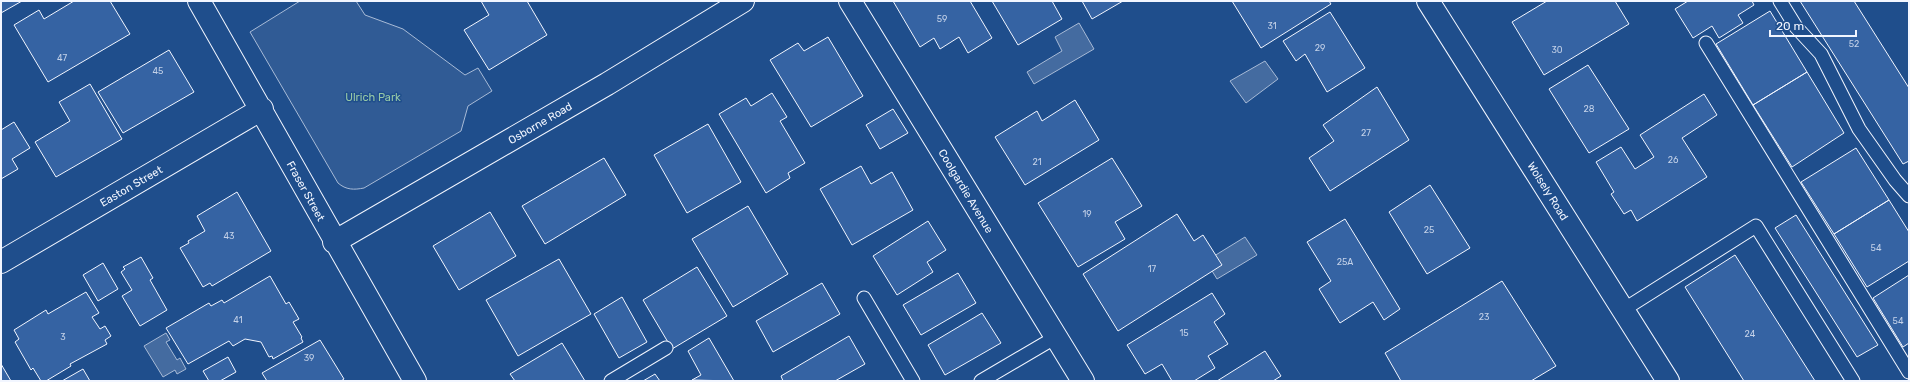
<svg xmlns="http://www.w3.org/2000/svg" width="1910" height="382" font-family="Rubik,sans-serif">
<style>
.green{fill:#305b95;stroke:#a8bbd7}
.water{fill:#446ba0;stroke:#a8bbd7}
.building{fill:#3563a3;stroke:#f2f6ff}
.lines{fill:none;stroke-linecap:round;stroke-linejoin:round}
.lane-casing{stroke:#f2f6ff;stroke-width:15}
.street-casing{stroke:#f2f6ff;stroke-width:24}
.lane{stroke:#1f4e8c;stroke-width:13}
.street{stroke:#1f4e8c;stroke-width:22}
.labels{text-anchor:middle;stroke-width:3;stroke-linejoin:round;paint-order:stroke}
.number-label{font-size:9px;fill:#c3d1e8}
.park-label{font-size:11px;fill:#97c8a6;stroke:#1f4e8c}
.street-label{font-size:11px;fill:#f2f6ff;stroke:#1f4e8c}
</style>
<rect width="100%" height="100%" fill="#1f4e8c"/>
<path class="green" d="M300,1H356L365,15L403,29L465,75L478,68L492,91L468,106L461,131L364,188C354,190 346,190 338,183L250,32Z"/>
<path class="water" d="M1079,23L1094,49L1034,84L1027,72L1062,51L1055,37Z
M1265,61L1278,79L1246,103L1230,81Z
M1245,237L1257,255L1217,279L1206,261Z
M166,333L170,340L166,342L177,360L180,358L186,369L177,374L175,370L163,377L144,346Z"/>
<path class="building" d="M1,1H22L1,13Z
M74,1H110L130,34L48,82L14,25L39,10L44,19Z
M481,1H527L547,35L489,70L464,30L489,15Z
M893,1H970L992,38L968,53L959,37L940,49L934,38L920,47Z
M992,1H1052L1062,19L1018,45Z
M1082,1H1123L1092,19Z
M1232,1H1329L1331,4L1261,48Z
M1547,1H1615L1629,24L1544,75L1512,22Z
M1688,1H1752L1754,5L1738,15L1743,23L1719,38L1712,26L1693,38L1675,9Z
M1800,1H1854L1909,88V161L1903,164Z
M1770,11L1807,72L1753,105L1716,44Z
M1330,12L1365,68L1327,92L1305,54L1296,61L1283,41Z
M828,37L863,96L811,127L770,60L798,43L804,51Z
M169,50L194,92L123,133L98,92Z
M1588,65L1629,129L1589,153L1549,89Z
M1807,72L1844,133L1792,167L1753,105Z
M90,84L122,139L56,177L35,142L70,121L59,102Z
M1377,87L1409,140L1330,191L1309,158L1334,141L1323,125Z
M772,93L787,117L780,121L805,163L788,173L790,178L766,193L719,114L746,98L751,106Z
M1704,94L1717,115L1682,138L1707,177L1637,221L1631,210L1624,214L1611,194L1614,192L1596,162L1621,147L1635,169L1654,157L1640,135Z
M1075,100L1099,140L1025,185L995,137L1037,111L1042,121Z
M893,109L908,133L880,149L866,125Z
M14,122L30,148L12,159L18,169L1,179V130Z
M708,124L741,182L687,213L654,155Z
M1856,148L1889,200L1834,234L1801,182Z
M604,158L626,195L545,244L522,206Z
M1112,158L1142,206L1115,222L1125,239L1078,267L1038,203Z
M861,166L871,184L892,172L913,210L852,245L820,189Z
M1430,185L1470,248L1427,274L1389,212Z
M237,192L271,251L212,286L210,283L203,287L180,248L189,243L188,241L205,231L197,216Z
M1889,200L1909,232V261L1867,287L1834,234Z
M748,206L788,274L733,307L692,239Z
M490,212L516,256L459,290L433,246Z
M1177,214L1194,241L1203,235L1222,265L1118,331L1083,274Z
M1796,215L1878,345L1857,357L1775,228Z
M1345,219L1400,309L1384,320L1373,302L1340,323L1319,289L1331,281L1307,242Z
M928,221L946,250L927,262L933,272L897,295L873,256Z
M1735,255L1815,381H1744L1685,287Z
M141,257L153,278L150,280L167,310L140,326L122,296L132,290L121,272L125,269L123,267Z
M559,259L591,314L518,356L486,300Z
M103,263L118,289L98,301L83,275Z
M697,267L727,316L672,349L643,300Z
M958,273L976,303L921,335L903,305Z
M1909,275V343L1903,347L1873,298Z
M270,276L286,304L289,302L299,319L293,322L302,337L301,338L303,342L273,359L272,356L269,357L261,342L245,339L233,346L229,341L188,364L166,328L209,303L211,306L222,300L224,303Z
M1502,281L1556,366L1531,381H1401L1385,353Z
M822,283L840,314L773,352L756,321Z
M86,292L99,313L92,317L100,329L105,326L111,336L105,340L107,344L70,364L71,366L46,381H41L33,368L31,370L15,342L19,339L14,330L46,310L48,314Z
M1212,293L1225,314L1214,322L1228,344L1208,356L1215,368L1194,381H1172L1162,364L1145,374L1127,345Z
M622,297L647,342L619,358L594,314Z
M982,313L1001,343L945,375L928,345Z
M849,336L865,364L835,381H783L781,376Z
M709,338L734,381L692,380L701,375L688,351Z
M320,340L344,379L341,381H267L262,373Z
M562,343L585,381H515L510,374Z
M1265,351L1281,376L1273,381H1217Z
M228,357L236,372L220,381H209L203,371Z
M1,364L11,381H1Z
M83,369L90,381H62Z
M655,374L660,381H643Z"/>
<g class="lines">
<g class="lane-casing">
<path id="lane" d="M1780,1L1796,27L1821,54L1859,129L1895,180L1909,196
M1706,43L1909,372
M864,298L913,381
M1623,310L1756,226L1853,381
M611,381L666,348
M981,381L1056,337"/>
</g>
<g class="street-casing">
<path id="street" d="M199,1C272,127 342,255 415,381
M850,1L1083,381
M1428,1L1668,381
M334,242L607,84L743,1
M1,262L262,109"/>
</g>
<use href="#lane" class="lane"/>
<use href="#street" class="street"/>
</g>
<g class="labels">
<g class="number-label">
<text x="942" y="22">59</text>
<text x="1272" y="29">31</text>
<text x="1854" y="47">52</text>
<text x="1320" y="51">29</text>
<text x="1557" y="53">30</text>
<text x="62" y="61">47</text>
<text x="158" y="74">45</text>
<text x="1589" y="112">28</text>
<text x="1366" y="136">27</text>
<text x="1673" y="163">26</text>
<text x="1037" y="165">21</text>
<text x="1087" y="217">19</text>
<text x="1429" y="233">25</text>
<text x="229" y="239">43</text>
<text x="1876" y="251">54</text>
<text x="1345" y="265">25A</text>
<text x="1152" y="272">17</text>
<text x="1484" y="320">23</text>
<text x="238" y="323">41</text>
<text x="1898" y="324">54</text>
<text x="1184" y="336">15</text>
<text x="1750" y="337">24</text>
<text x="63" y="340">3</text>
<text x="309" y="361">39</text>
</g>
<g class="park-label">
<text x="373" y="101">Ulrich Park</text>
</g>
<g class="street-label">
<text transform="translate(540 123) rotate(-30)" y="4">Osborne Road</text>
<text transform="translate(131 186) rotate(-30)" y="4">Easton Street</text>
<text transform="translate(306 191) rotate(61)" y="4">Fraser Street</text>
<text transform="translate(966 191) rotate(59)" y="4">Coolgardie Avenue</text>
<text transform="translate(1548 191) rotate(58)" y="4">Wolsely Road</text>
</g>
</g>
<rect width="1910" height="382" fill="none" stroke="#f2f6ff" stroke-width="4"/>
<path d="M1770 30v6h86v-6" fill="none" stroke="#f2f6ff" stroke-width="2"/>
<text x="1776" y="30" font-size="12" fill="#f2f6ff" stroke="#1f4e8c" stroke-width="3" paint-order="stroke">20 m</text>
</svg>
